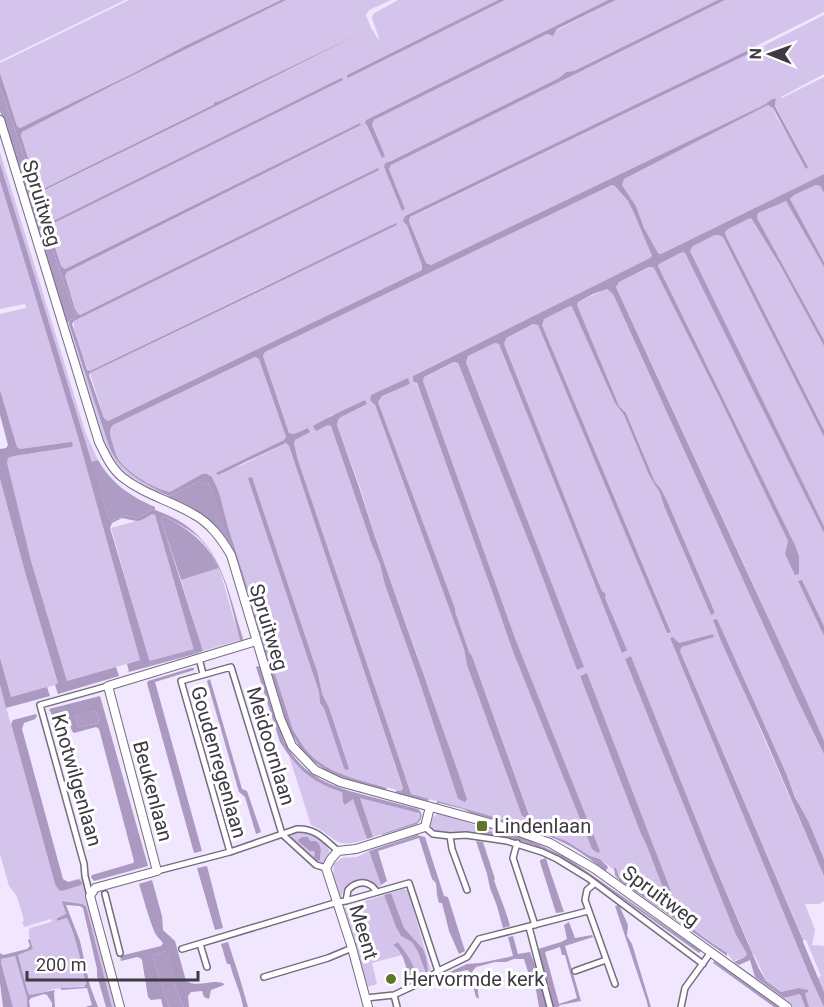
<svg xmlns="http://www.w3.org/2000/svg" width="824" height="1007" font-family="Roboto,sans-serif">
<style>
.green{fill:#d4c3ea;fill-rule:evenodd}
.forest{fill:#ae9cc4}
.water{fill:#ab99c1;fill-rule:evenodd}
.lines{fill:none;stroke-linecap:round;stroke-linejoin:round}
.street-casing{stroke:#756c80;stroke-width:8}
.secondary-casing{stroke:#756c80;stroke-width:10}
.street{stroke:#fff;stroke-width:5}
.secondary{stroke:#fff;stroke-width:8}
.poi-dot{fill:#5d7729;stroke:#fff;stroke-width:2}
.labels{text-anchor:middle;stroke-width:6;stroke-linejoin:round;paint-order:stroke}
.street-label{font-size:20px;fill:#3e3a43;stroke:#fff}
.poi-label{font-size:20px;fill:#3e3a43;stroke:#fff;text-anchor:start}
</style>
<rect width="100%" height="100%" fill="#f0e6fd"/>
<path class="green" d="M0,0H125L0,61Z
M129,0H281L186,46L132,74L20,128L17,126L0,73V63Z
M286,0H391L369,10L366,15L371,28L378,39L379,38L372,18L373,14L398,0H498L347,75V77L348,78L505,0H608L366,120L382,157L384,156L372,125L374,120L547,34L553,36L557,30L616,0H718L574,71L566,72L559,78L391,161L385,163L384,167L402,211L405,209L389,169L391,165L725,0H824V12L756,46L757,49L824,15V74L781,97L782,98L824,77V174L661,254L658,253L644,228L636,206L622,185L624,179L768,105L773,108L776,116L808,167L772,99L764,105L431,265L426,263L409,221L410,217L752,52L403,221L407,224L423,265L422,270L108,421L104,418L90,373L396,225L397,224L256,290L90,371H88C83,357 72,334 74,321L379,170L80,315L78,314L75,309L65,276L67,272L361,125L360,123L65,269L61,266L49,229L50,225L343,79L341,78L51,222L48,220L41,194L42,192L214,107L365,31L220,101L215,102L213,105L41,190L37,186L21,136L22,132L115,84Z
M0,152L86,434L98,460L91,462L0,163Z
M0,181L78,437L140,660L67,681L31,561L6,463L8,458L14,456L72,447L73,445L70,442L20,449L17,447L0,390V314L26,308L25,304L0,309Z
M612,185L615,186L628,201L633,211L652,256L650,258L413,376L421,394L492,591L512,649L592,849L600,851L515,638L423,381L424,377L455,362L458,363L536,560L577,669L583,667L466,361L468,356L495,343L499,344L593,578L605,598L606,594L602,591L595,574L504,344L505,338L533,324L538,325L667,633H669L671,631L542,325L543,319L570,306L572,307L615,403L624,415L649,475L660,493L664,506L711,615L715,613L668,503L661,489L655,482L626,413L619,406L577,305L578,302L606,289L610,291L613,294L799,703L824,754V859C812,830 797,803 786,773L722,633L720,625L714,623L824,876V901L819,904H805L815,930L812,945L824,946V992L818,978L821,976L806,940H803L801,934L680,651L682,647L714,637L713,634L679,643L670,638L811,979L824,1007H809L805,993L798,988L781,992L766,981L755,956L751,952L749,944L711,857L631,656L625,659L736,935L747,954L745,957L736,960L734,962L784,998L798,994L801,996L805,1007H793L734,965V962L727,953L688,925L681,918L675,913L660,907V905L619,876L614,868L613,869L600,859L590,856L566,841L526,826L411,794L298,460L294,444L295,440L309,432L308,428L294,434L289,433L263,356L265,352ZM408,379L410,384L382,396L378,402L455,608V611L469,652L472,656L530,817L522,816L467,665L464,649L371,395ZM365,400L367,404L341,417L338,420L337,425L361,490L375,537L418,657L423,675L428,686L467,799L459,800L458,799L418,677L385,585L380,564L372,545L331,425H328L329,416L338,413ZM587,673L677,907L675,908L670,906L646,844L641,834L580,676Z
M816,185L820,186L824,193V262L790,201V199L794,195Z
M783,201L787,202L824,267V340L757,218L758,213Z
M748,218H751L753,221L780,265L824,346V430L726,236L725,232L728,229Z
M715,235H718L723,237L824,437V526L691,254L690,251L693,246Z
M684,252L696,274L739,359L824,533V626L802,580L798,581L824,636V741L749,575L618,291L616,287L619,282L650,267H653L655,270L720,399L788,541L785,554L794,543L659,268L658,264L680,253Z
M69,324L110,449C122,473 145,484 169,496L168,498C148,489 127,480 114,462C102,446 97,425 91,407C83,380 74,353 66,327Z
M255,357L260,359L286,437L284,440L217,473L244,464L286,443L289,446L403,789L401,791H397L394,789C365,783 325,774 305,750C300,744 297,736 293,730L228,527L219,492L212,477L202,474L170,492C154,489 127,473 118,458C113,450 111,440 109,431L113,425ZM252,477L318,674L324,708L320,703L319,692L249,478Z
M0,479L25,572L59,684L11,697L0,658Z
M152,514L155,515L194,649L149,661L111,528L144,519Z
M219,568L240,640L203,651L181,580Z
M0,685L55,884L62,890L81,880L79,879L83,878L116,1007H112L86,906L82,904L63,901L66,915L57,917L58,921L67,918C76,938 85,965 85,986L54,989L29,996L28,993L18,955L33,949C33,942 26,935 30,928L51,922L52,920L51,919L24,927L22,921H24L20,906L16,895L9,886L0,854Z
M289,756C306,778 318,781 342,792L343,802L346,805L353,798L367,839C333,851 337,836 311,825Z
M363,797L417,812L420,817L417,822L373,837L360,798Z
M437,814H442L460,818V820L483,828L484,827C506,829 527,838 548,845L547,847L524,838L477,833L522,841L547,850L546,852L522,843L439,834C432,831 430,827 431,819Z
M303,831C315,834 327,841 330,854L326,862L320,863L316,861L291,839V836L293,833Z
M369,851L381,885L378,888C372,877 358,877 348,884C344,887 343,893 341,897L333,875L334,864L341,858L357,857Z
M404,889L408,891L431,971H428L426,957L423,949L404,928L391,893Z
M384,895L396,927L401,936L412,942L418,952L426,973L419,979L410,959L398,942L393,945L402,955L372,963L377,984L367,987L344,908Z
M15,956L27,998V1007H13L1,963V959Z"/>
<path class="forest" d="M0,87L20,144L58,266L76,317L69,321L66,327L34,225L28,196L21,184L0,111Z
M98,460C112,484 130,496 155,507V510H152L137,518L124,515L111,521L109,519L91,462Z
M200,481C206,481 208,483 211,487L233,550C219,522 195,509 168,498L169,496Z
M164,516C188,529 208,543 219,568L181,580L161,520L162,517Z
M194,649L195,654L151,666L149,661Z
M95,711L98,715L99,723L78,727L75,715L77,713Z
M398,942L410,959L419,979L409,983C407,969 405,954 393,945Z
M165,951H169L170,953L176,989L184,1007H169L153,958V955Z"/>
<path class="water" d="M281,0H286L115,84L22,132L21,136L37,186L41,190L213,105L215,102L220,101L365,31L214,107L43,191L41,194L48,220L51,222L341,78L343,79V80L50,225L49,229L61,266L65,269L360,123L361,125L67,272L65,276L75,309L78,314L80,315L378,168L379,170L74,321L72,324L87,370L90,371L396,223L397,225L90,373L89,375L104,418L108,421L422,270V265L407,225L403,221L405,216L751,49L752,52L410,217L409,221L426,263L431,265L764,105L772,99H776L775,103V106L808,167L806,169L773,108L768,105L624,179L622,185L636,206L644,228L658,253L661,254L824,174V193L820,186L816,185L794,195L790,199L824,262V267L786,201L758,213L757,218L824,340V346L780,265L753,221L751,218L748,219L728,229L725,232L726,236L824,430V437L723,237L718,235H715L693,246L690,251L824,526V533L686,255L684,252L680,253L659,264L658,266L794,543L799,556V574L795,575L785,554L788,541L720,399L655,270L653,267H649L619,282L616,287L806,700L824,741V754L799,703L613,294L607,289L593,294L578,302L577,305L619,406L626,413L655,482L661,489L668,503L715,613L711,615L664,506L660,493L649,475L624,415L615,403L572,307L570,306L544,319L542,325L671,632L669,633H667L538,325L533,324L506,338L504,344L595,574L602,591L606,594L605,598L627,650L622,653L568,516L499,344L495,343L468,356L466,362L584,667L577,670L536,560L458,363L454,362L424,377L423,381L515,638L598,846L600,851L598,853L592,849L512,649L492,591L421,394L417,383L413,381V376L650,258L652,256L633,211L628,201L615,186L612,185L265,352L263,356L289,433L294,434L308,428L310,432L295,440L294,444L298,460L410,791L411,794L429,799L428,801L396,793V791H401L403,788L289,446L286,443L218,475L216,473L284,440L286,437L259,359L255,357L113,425C108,431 110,435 112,442C114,448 115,454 119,460C128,473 154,489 170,492L202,474H207L212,477L219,492L228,527L293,730C297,736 301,744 306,750C326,774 359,780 387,788L386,790L346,779L327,771L314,762L300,748L288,727L277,692L238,561L227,535L211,487L208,483L200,481L169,496C145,484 122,473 110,449L69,324V321L76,317L58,266L20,144L0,87V73L17,126L20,128L132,74L185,46Z
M498,0H505L348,78L347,77V75Z
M608,0H616L557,29L553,36L547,34L374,120L372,125L385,156L382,158L367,125L365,123L366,120Z
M718,0H725L391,165L389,169L405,209L402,211L384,167L385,163L391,161L559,78L566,72L574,71Z
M0,163L109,519L111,521L124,515L137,518L152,510H155C220,532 225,582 243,638L242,641L240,640C231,606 224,560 197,536C187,528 175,522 164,516L162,517L161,520L203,651L195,654L155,515L152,514C137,524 138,521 122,518L112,523L110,528L151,666L129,672L127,664L140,660L78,437L0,181Z
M408,378L410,384L382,396L378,402L455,608V611L469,652L472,656L530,818L529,819L522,816L467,665L464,649L375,405L370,400L371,395Z
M0,390L17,447L20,449L70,442H72L73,445L72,447L14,456L8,458L7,463L31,561L67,681L116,667L119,676L58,694L55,685L58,683L25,572L0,479V449L6,448L8,445L0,415Z
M365,400L367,404L341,417L338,420L337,425L360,490L375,537L458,772L467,799L465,802L458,799L418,677L385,585L380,564L372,545L331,426L328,425L316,431L313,426C330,416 348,408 365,400Z
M252,477L318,674L322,694L329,708L349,769L346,770L344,768L324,708L320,703L319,692L248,478Z
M802,580L824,626V636L798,581Z
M717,619L786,773L795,797L809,823L824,859V876L765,738L721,641L713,620Z
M713,634L714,637L682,647L680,651L803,940V942L824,992V1007L811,979L670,638L673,637L679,643Z
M631,656L711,857L759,969L766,981L781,992L798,988L808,990V992L805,993L809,1007H805L801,996L799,994L784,998L755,977L750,960L739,965L734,962L745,957L747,954L736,935L625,659Z
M0,658L11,697L47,687L50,696L6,708L0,685Z
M258,666L260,667L284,741C303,777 330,786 368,796C385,800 401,805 418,809C424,814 422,819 417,824L382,835V834L417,822L420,817L419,813L360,798L373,837L367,839L353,799L345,805L343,802L342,792C311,782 297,769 280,742L256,667Z
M191,668H194V670L155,682L202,851L194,853L147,683L148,681Z
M587,673L677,907L675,908L670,906L646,844L641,834L580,676Z
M210,679L242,789L247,791L261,832L256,834L245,797L239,792L207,681Z
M100,696L148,866L94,881L91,877L92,875L133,863L134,861L99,729L96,727L74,733L72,731L66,713L64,712L52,715L49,709ZM95,711L98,715L99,723L78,727L75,715Z
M36,714L37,716L35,719L24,723L22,729L63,879L68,882L79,879L82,883L81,885L62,891L59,890L55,884L11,724L13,720Z
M438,801L526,826L566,841L590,856L600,859L608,867L606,871C592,861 579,850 564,843C535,828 502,821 471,813L463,809L439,803V804L436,803Z
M477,830L500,833L524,838L566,857L701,951L699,953L588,874L564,859L547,850L522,841L477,833Z
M417,835L425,837L444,896L448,897L465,951L459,954L449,931L442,903H439L437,895L436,883L432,879L419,838L378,851L387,881L381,885L369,851Z
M302,837H308L310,841H316C323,847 320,851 320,860L318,861L314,857L315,854L314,851H310L299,842L298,840Z
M476,841L483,842L495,879L494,880C499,895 506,910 510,926L503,928L497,906L490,888L487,874Z
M546,858L548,865L564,912L556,913L540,862V860Z
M207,866L223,928L215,930L197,868Z
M614,868H616L619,877L660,905V907C672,912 678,916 688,925C700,935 714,944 727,953V956L619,880L615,875Z
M152,880L162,916L163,930L175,941L186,981C199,988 211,979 223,983L224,985L211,990L209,999L204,997L202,991L191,992L188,996L189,1007H184L176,989L169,951H165L153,955V958L169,1007H163L161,999L151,1000L148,997L142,960L140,958L137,957L121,961L120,956L161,946L163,943C160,939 156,936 154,931C148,916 144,900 139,884Z
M391,893L404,928L423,949L426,957L428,971L426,973L418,952L412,942L401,936L396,927L384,895Z
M62,901L82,904L86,906L112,1007H106L97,976V969L83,908L80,906L66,905L80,941L90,986L98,1007H85L92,1005L87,988L61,990V988L84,987L86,984C81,962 77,939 67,918L57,921V918L66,914Z
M619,905L628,925L627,936L632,944L651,1007H648L647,1002L615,906Z
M569,922L575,938L592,935L593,937L565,946L581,1001L560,1005L558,1007H553L549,987L538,949L561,942L567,939L564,925ZM560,947L562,955H565L577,998L559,1004L545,952Z
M513,936L518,954L530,952C536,968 545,990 546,1007H539L535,984L529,975L524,959H514L506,962H495L476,967L472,972L476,977L499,975V980L477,984L479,999L476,997L469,971L467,970L441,976L467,964L480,963L513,956L508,937Z
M30,939L33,949L18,955L28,993L30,995L55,990L54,993L55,1007H52V1003L47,995L44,994L31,998L29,1001L30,1007H27V998L15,956L1,959V963L13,1007H3L0,983V953L3,955L27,949L30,946L28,940Z
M228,942L240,979L248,1007H243C241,992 233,978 230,964H227L221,944Z
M714,961L723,967L779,1007H774L713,963Z"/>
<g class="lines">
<g class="street-casing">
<path id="street" d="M199,658L203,674
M425,827L433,834L450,836L466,835L507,841L542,852L557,859L588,878L703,964
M450,836L452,849L467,890
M517,843L513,858L535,925
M230,852L181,681L231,667L282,834L316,865L326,868
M157,871L230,852L297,829C316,828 325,840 338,851
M594,884L587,890L585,900L615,984
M105,894L120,953
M90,896L85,876L84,864L40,705L108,686
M346,901L348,890C353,884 363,880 370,885C373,886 375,890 377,892
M529,927L550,1007
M200,944L207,967
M182,949L338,902L346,901L409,883L438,971
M575,971L606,960
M264,977L328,958L352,948
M394,995L397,1007
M366,998L394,995L426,980L438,971L467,957L479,939L588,911
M681,1007L685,988L711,952"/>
</g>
<g class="secondary-casing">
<path id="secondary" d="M0,120L99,442C105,454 111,468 122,477C143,494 169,500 193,514C210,523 221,538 231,555L280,718L292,746L315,770L340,782L511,829L550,843L595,869L787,1007
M120,1007L90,896L95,888L157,871L108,686L256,641
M368,1007L352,948L326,868L331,859L338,851L356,849L425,827L430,807"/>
</g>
<use href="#street" class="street"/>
<use href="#secondary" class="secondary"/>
</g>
<g class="poi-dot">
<rect x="476" y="820" width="12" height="12" rx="3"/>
<circle cx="391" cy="979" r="6"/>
</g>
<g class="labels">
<g class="street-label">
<text transform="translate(42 203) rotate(73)" y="7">Spruitweg</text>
<text transform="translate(269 627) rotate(73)" y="7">Spruitweg</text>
<text transform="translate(271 746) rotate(73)" y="7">Meidoornlaan</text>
<text transform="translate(219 762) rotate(74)" y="7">Goudenregenlaan</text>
<text transform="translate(77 780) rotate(74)" y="7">Knotwilgenlaan</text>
<text transform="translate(153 791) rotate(75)" y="7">Beukenlaan</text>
<text transform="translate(661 896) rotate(36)" y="7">Spruitweg</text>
<text transform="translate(364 932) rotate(73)" y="7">Meent</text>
</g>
<g class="poi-label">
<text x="494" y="833">Lindenlaan</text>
<text x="403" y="986">Hervormde kerk</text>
</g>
</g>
<g transform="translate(770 54) rotate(271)" stroke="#ffffff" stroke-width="4.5" paint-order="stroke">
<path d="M0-4.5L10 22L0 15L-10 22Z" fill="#3e3a43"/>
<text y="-9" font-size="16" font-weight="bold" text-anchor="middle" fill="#3e3a43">N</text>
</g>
<path d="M27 971v9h171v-9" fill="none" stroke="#3e3a43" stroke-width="3"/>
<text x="36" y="971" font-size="18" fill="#3e3a43" stroke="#ffffff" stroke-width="4.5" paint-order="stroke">200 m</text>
</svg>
